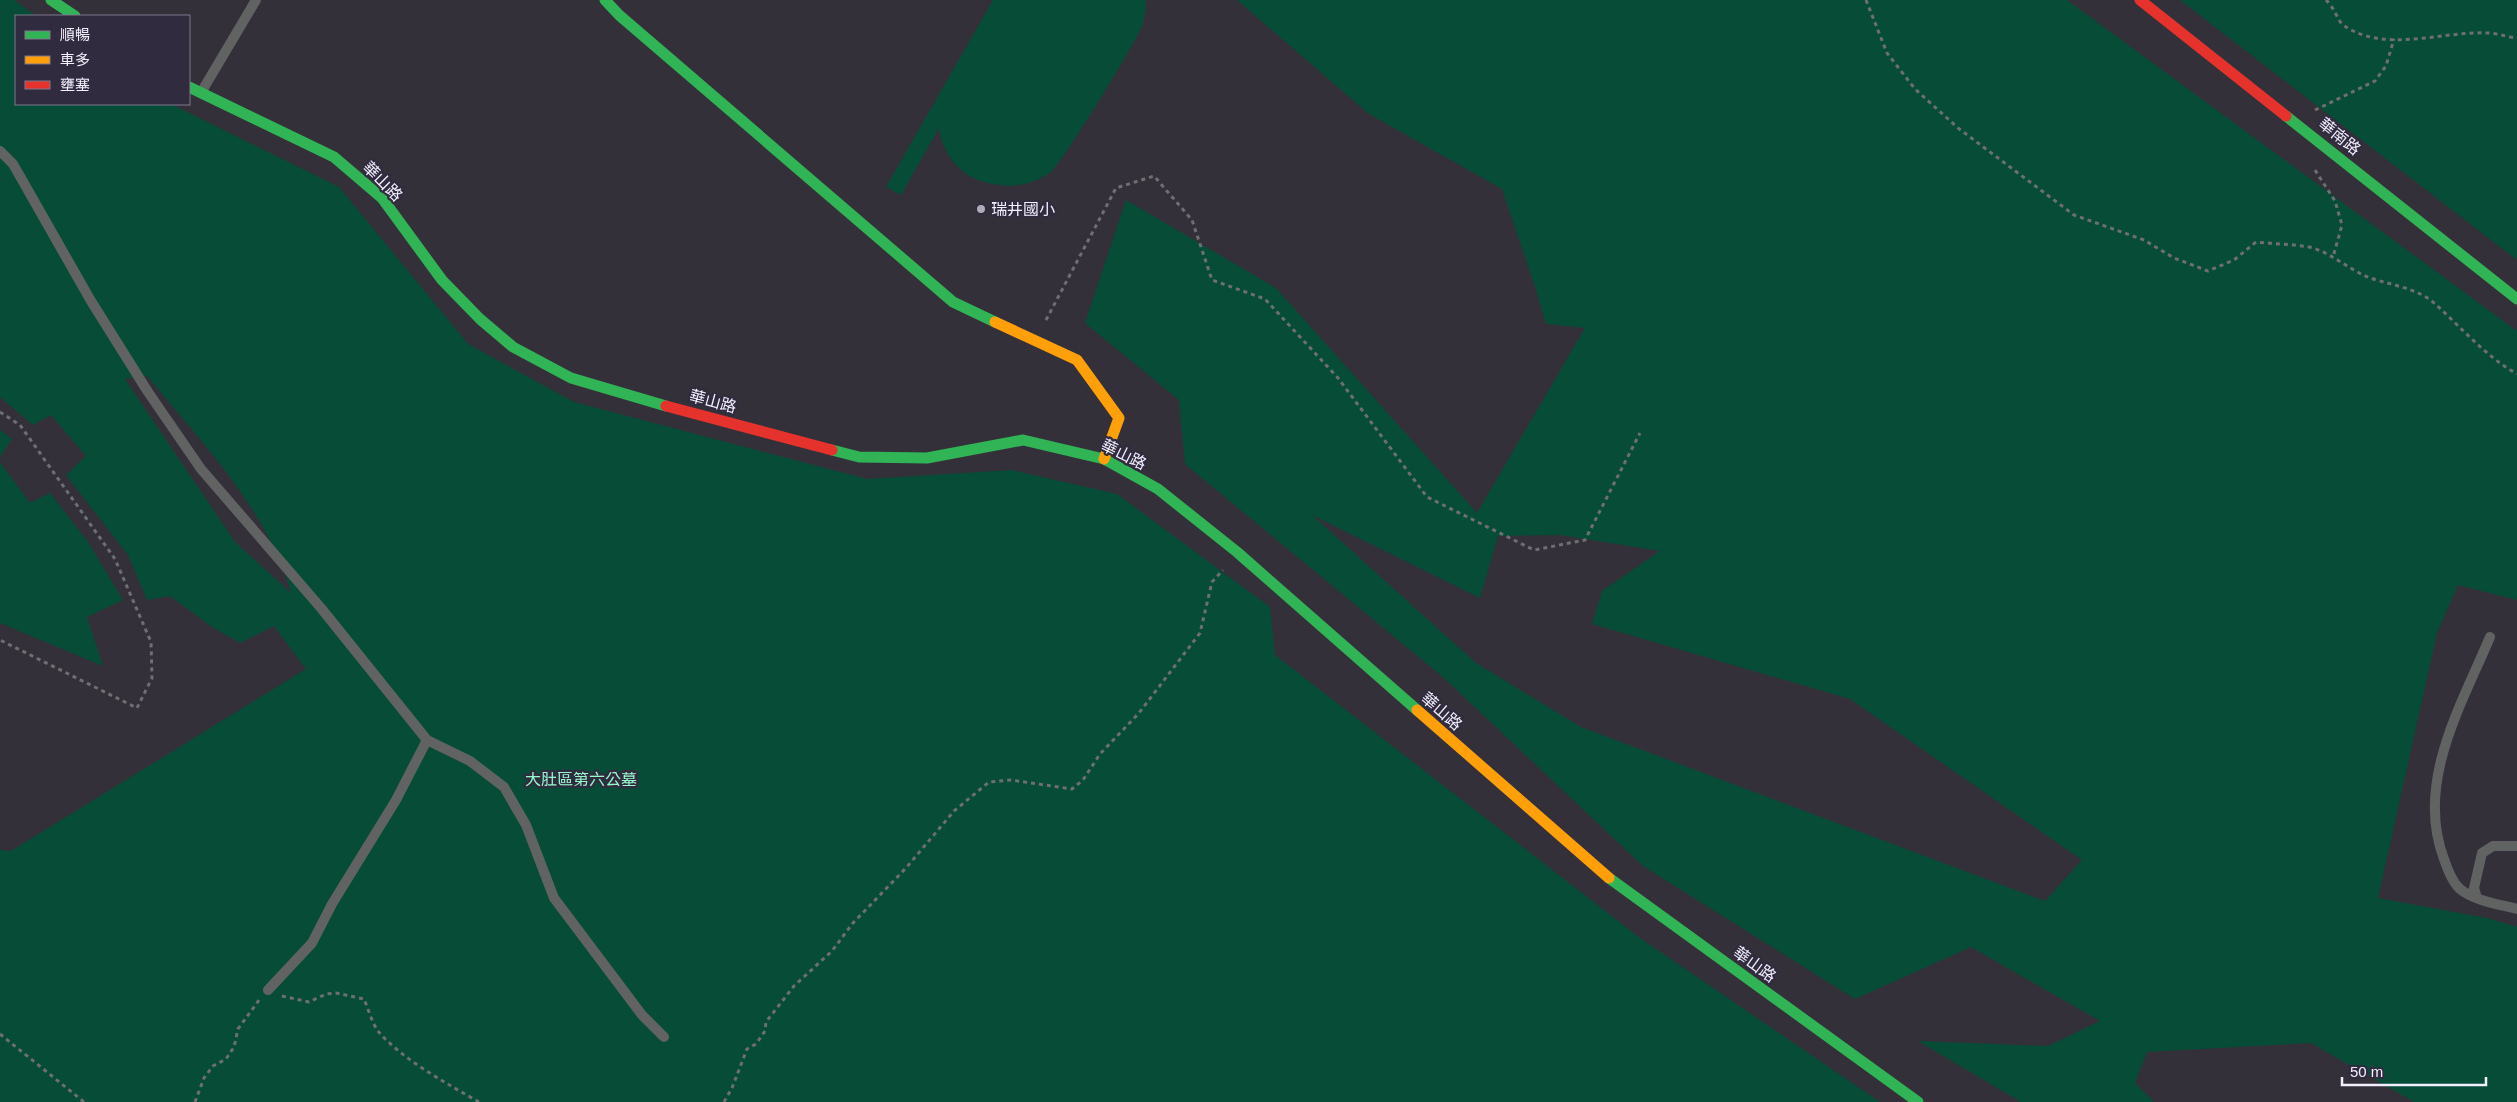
<svg xmlns="http://www.w3.org/2000/svg" width="2517" height="1102" font-family="Arial,'Noto Sans TC',sans-serif">
<style>
.green{fill:#074c37;fill-rule:evenodd}
.lines{fill:none;stroke-linecap:round;stroke-linejoin:round}
.path{stroke:#6e6f71;stroke-width:3;stroke-dasharray:4 4;stroke-linecap:butt}
.lane{stroke:#616363;stroke-width:10}
.fast{stroke:#30b455;stroke-width:11}
.slow{stroke:#ff9f0a;stroke-width:11}
.jam{stroke:#e5322d;stroke-width:11}
.poi-dot{fill:#afacb9;stroke:#312b3f;stroke-width:2}
.labels{text-anchor:middle;stroke-width:4.5;stroke-linejoin:round;paint-order:stroke}
.street-label{font-size:16px;fill:#f2effd;stroke:#312b3f}
.poi-label{font-size:16px;fill:#f2effd;stroke:#312b3f;text-anchor:start}
.park-label{font-size:16px;fill:#95facc;stroke:#312b3f}
</style>
<rect width="100%" height="100%" fill="#33303a"/>
<path class="green" d="M0,0H14L36,16H16V104H171L339,187L468,344L574,402L867,479L1012,470L1117,494L1270,607L1275,655L1640,938L1880,1102H0V850L11,851L306,669L274,626L240,643L212,627L170,596L147,600L128,555L66,475L86,456L51,415L33,425L0,397ZM147,376C200,440 269,512 291,593L235,542L125,379Z
M993,0H1146C1146,9 1145,18 1142,26C1137,41 1060,166 1051,172C1029,188 1003,189 978,180C957,172 942,151 939,128L901,195L886,187Z
M1237,0H2067L2517,331V600L2458,585L2437,633L2378,898L2487,918L2517,927V1102H2414L2311,1043L2147,1052L2135,1083L2154,1102H2021L1918,1041L2048,1046L2100,1021L1971,947L1855,999L1643,866L1444,678L1185,464L1179,400L1085,323L1126,200L1276,288L1477,513L1585,328L1546,324L1536,290L1502,189L1369,114ZM1312,515L1480,598L1498,536L1560,535L1660,551L1602,591L1592,624L1850,699L2082,860L2045,901L1581,727L1476,663Z
M2180,0H2517V260Z
M0,430L12,439L0,457Z
M0,462L30,503L50,493L88,542L123,600L87,617L103,666L0,623Z"/>
<g class="lines">
<path class="path" d="M1866,0L1887,53L1915,89L1958,128L2074,215L2144,240L2174,258L2208,271L2234,260L2256,242C2274,244 2292,244 2309,247C2329,252 2345,266 2363,275C2385,285 2415,286 2434,303C2461,327 2485,356 2517,374
M2326,0C2334,7 2338,21 2343,25C2385,54 2440,31 2487,33C2497,33 2507,37 2517,38
M2315,110L2375,81L2386,66L2394,39
M2315,170L2335,201L2342,225L2333,257
M1046,320L1116,188L1154,176L1192,220L1212,280L1265,299L1338,378L1427,497L1534,550L1585,540L1640,433
M0,412L20,425L115,559L151,642L152,678L137,708L0,640
M282,996L309,1002L326,994L336,993L364,999C368,1008 372,1023 378,1031C400,1058 449,1085 479,1102
M0,1034L84,1102
M195,1102L204,1078L213,1066L226,1059L234,1047L238,1029L259,1000
M724,1102L732,1088L747,1049L756,1044L765,1031L766,1022L794,986L832,951L853,923L906,868L954,811L989,782L1011,780L1072,789L1083,780L1100,754L1139,713L1200,633L1212,582L1223,570"/>
<path class="lane" d="M202,91L256,0
M0,151L13,164L91,301L148,392L201,469L321,608L427,740L470,761L504,787L526,825L554,898L642,1015L664,1037
M2490,637C2461,706 2415,783 2444,859C2447,868 2452,882 2460,889C2475,901 2498,904 2517,909
M2477,898L2474,888L2482,853L2493,846H2517
M268,990L312,943L332,904L396,800L427,740"/>
<path class="fast" d="M51,0L75,16
M605,0L619,15L953,302L995,322
M189,87L334,157L382,198L442,280L480,319L513,347L571,378L666,406
M2286,116L2517,299
M832,450L859,457L927,458L1023,440L1104,459L1158,489L1237,552L1417,710
M1609,878L1918,1102"/>
<path class="slow" d="M995,322L1077,360L1119,418L1104,459
M1417,710L1609,878"/>
<path class="jam" d="M2140,0L2286,116
M666,406L832,450"/>
</g>
<circle class="poi-dot" cx="981" cy="209" r="5"/>
<g class="labels">
<g class="street-label">
<text transform="translate(2340 136) rotate(39)" y="6">華南路</text>
<text transform="translate(383 181) rotate(45)" y="6">華山路</text>
<text transform="translate(713 401) rotate(15)" y="6">華山路</text>
<text transform="translate(1124 454) rotate(26)" y="6">華山路</text>
<text transform="translate(1442 711) rotate(41)" y="6">華山路</text>
<text transform="translate(1755 964) rotate(36)" y="6">華山路</text>
</g>
<g class="poi-label">
<text x="991" y="215">瑞井國小</text>
</g>
<g class="park-label">
<text x="581" y="785">大肚區第六公墓</text>
</g>
</g>
<rect x="15" y="15" width="175" height="90" fill="#312b3f" stroke="#7e798b"/>
<rect x="25" y="31" width="25" height="8" fill="#30b455" stroke="#7e798b"/>
<text x="60" y="40" font-size="15" fill="#f2effd">順暢</text>
<rect x="25" y="56" width="25" height="8" fill="#ff9f0a" stroke="#7e798b"/>
<text x="60" y="65" font-size="15" fill="#f2effd">車多</text>
<rect x="25" y="81" width="25" height="8" fill="#e5322d" stroke="#7e798b"/>
<text x="60" y="90" font-size="15" fill="#f2effd">壅塞</text>
<path d="M2342 1077v8h144v-8" fill="none" stroke="#f2effd" stroke-width="2.5"/>
<text x="2350" y="1077" font-size="15" fill="#f2effd" stroke="#312b3f" stroke-width="4" paint-order="stroke">50 m</text>
</svg>
